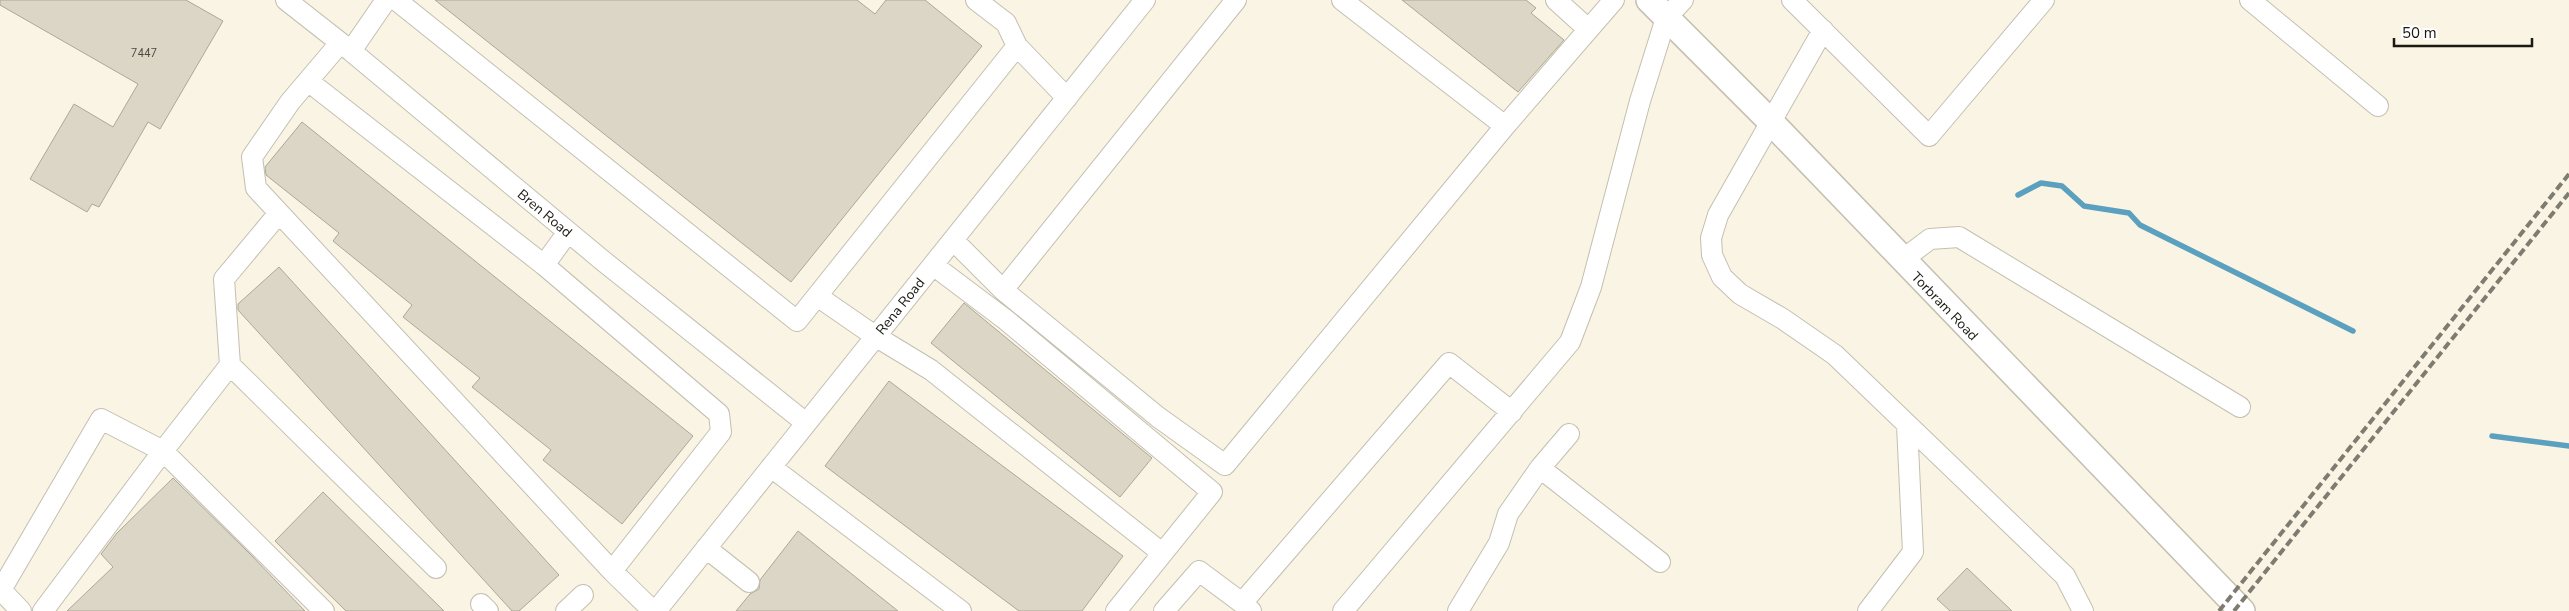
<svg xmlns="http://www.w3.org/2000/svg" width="2569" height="611" font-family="'Nunito Sans',sans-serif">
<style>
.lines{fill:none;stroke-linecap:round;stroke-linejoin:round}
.stream{stroke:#5ba0be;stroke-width:5.5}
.building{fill:#dbd6c6;stroke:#aca798}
.minor-casing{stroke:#c4bfb0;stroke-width:22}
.major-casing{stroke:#c4bfb0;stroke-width:28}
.minor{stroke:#fff;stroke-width:20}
.major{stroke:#fff;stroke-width:25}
.rail{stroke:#7e7b70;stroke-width:4;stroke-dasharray:8 4;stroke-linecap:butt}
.labels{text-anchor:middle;stroke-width:4;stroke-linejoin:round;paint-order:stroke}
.number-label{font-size:11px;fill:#4b4840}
.street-label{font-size:14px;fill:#1b1913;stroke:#fff}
</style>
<rect width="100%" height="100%" fill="#f9f4e3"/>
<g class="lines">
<path class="stream" d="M2018,195L2041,183L2062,186L2084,206L2129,213L2140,225L2353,331
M2492,436L2569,446"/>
</g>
<path class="building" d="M0,0H186L223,21L160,129L148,122L99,207L92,204L87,212L30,179L74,104L113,127L138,84L0,5Z
M435,0H857L875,14L886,0H925L982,46L791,282Z
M1402,0H1526L1536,8L1531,13L1564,40L1518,92Z
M302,122L693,436L622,524L543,460L551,450L472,387L480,378L403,317L412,305L333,241L339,233L266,175L265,167Z
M279,267L559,575L519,611H512L238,310V304Z
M964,303L1152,458L1120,497L931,343Z
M889,381L1123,556L1082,611H1019L825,466Z
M173,478L249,553L305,611H67L113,567L101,554L117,533Z
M323,492L444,611H346L275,541Z
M798,531L898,611H736L750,594L759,589L760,580Z
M1967,568L2012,611H1950L1937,599Z"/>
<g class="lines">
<g class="minor-casing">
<path id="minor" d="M286,0L351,51L602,260L806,423
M396,0L797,321L817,296L875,336L931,370L1162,553
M976,0L1006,23L1017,46L1067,98
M1236,0L1003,290L1158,417L1225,465L1505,126
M1342,0L1505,126L1614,0
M1556,0L1588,29
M1792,0L1929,136L2044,0
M2250,0L2378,106
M1823,30L1718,215L1711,238L1712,255L1722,277L1740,294L1783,319L1835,355L2065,576L2083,611
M340,43L290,102L252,157L256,188L612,571L653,611
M351,51L386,0
M308,81L544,265
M568,232L544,265L719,414L721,432L612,571
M953,240L1003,290
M1902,260L1930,239L1959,237L2240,407
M933,265L1006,320L1212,492L1116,611
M817,296L1017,46
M230,365L224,279L279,213
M771,467L961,611
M1540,468L1660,562
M706,548L749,582
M481,604L488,611
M21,611L1,590L101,419L163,451L43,611
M324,611L163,451L230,365L436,568
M566,611L583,595
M656,611L1145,0
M1164,611L1199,571L1242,603
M1251,611L1242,603L1449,363L1512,412
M1343,611L1570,342L1591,287L1640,101L1666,18L1683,0
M1458,611L1499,543L1508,514L1540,468L1569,434
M1868,611L1913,552L1907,425"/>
</g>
<g class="major-casing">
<path id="major" d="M1649,0L1770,121L2242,611"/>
</g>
<use href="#minor" class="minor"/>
<use href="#major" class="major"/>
<path class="rail" d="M2219,611L2569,174
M2234,611L2569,193"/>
</g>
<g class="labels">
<g class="number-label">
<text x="144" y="57">7447</text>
</g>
<g class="street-label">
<text transform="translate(545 213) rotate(40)" y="5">Bren Road</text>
<text transform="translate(900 306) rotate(-51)" y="5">Rena Road</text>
<text transform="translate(1945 306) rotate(46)" y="5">Torbram Road</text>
</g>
</g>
<path d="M2394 38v8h138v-8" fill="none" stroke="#1b1913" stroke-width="2.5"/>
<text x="2402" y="38" font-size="15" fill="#1b1913" stroke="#ffffff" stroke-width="4" paint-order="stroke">50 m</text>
</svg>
